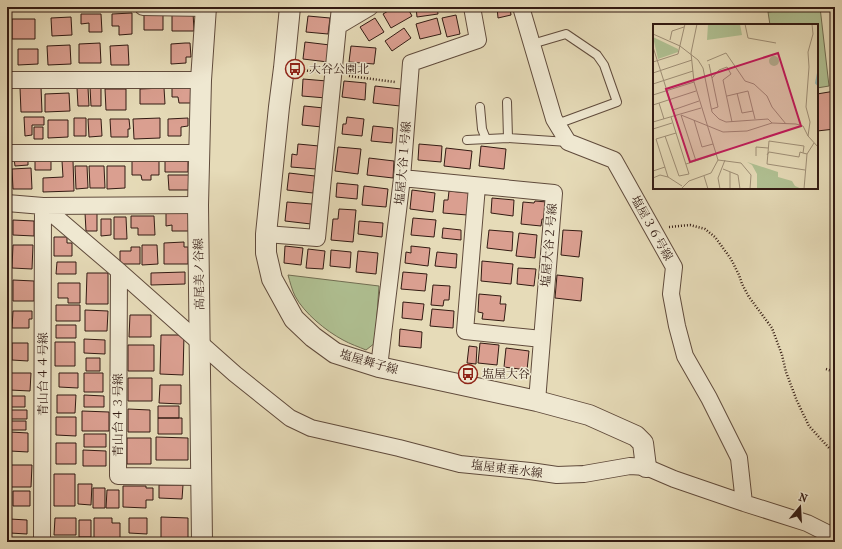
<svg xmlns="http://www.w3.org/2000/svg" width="842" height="549" font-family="'IM FELL French Canon','Noto Serif JP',serif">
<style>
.green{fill:#b0c193;stroke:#726e53}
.building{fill:#da9f90;stroke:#331b13}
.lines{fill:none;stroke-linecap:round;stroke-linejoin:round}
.service-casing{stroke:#604b3c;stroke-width:10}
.minor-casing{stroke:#604b3c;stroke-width:18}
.tertiary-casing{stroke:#604b3c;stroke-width:22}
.path{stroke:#331b13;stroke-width:2.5;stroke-dasharray:1 2;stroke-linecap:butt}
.service{stroke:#efe8d1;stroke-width:8}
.minor{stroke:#efe8d1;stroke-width:16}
.tertiary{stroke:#efe8d1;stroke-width:20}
.labels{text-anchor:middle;stroke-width:3;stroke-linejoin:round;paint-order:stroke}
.poi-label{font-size:12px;fill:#331b13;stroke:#efe8d1;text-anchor:start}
.street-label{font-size:12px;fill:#331b13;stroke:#efe8d1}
.inset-river{fill:none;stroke:#97bab4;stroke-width:2}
.inset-road{fill:none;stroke:#9e8e76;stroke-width:1}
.view{fill:#c2185b;fill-opacity:0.15;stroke:#c2185b;stroke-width:2}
.inset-edge{fill:none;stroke:#331b13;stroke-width:2}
</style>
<rect width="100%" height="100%" fill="#e6dbb8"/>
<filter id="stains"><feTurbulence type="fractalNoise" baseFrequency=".005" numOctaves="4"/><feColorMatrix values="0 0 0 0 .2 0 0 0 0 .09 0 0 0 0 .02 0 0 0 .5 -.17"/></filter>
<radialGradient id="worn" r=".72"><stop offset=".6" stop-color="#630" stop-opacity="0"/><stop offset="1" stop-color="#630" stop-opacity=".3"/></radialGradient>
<path class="green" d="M813,7H820L829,86L817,88V25H770L768,12Z
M288,275L379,286L375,343L366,350C359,347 350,344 343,340C326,331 304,313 295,296C292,290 290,282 288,275Z"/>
<path class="building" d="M310,7H329V11L310,9Z
M395,7H407L412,16L391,28L383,14Z
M416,7H437L438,14L417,17Z
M497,7H514L510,8L511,15L498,18Z
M193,12L194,31H172V13Z
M132,13V34L119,35V26H112V14Z
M163,13V30H144V14Z
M81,14H101L102,32H89V23L81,24Z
M456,15L460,34L447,37L442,18Z
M308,16L330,18L328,34L306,32Z
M71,17L72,35L52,36L51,18Z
M375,18L384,32L369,41L360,27Z
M437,18L441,34L420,39L416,24Z
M12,19H35V39H12Z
M404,28L411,38L392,51L385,41Z
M305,42L330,45L328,62L303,59Z
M100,43L101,63H79V44Z
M185,43H190L191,57H186V63L171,64V44Z
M70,45L71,64L48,65L47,46Z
M128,45L129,65H111L110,46Z
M351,46L376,48L374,64L349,62Z
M18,49H38V64L18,65Z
M303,79L327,81L326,98L302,96Z
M344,81L366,83L365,100L342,97Z
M375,86L401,89L400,106L373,103Z
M41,87L42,112H21L20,88Z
M90,87H101V106H91Z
M172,87H191V103H179L178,97H172Z
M77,88H88L89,106H78Z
M164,88L165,104H140V89Z
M105,89H126V110H106Z
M835,91V129L817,131V94Z
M69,93L70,111L45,112V94Z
M304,106L324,108L322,127L302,125Z
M24,117H44V125H32V135L25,136Z
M347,117L364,119L362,136L342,134L343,124H346Z
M74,118H86V136H74Z
M160,118V138L134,139L133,119Z
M188,118V126L181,127V136H168V119Z
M88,119H101L102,136L89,137Z
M110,119H129L130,129H128V137H111Z
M48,120H68V137L48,138Z
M373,126L393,128L392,143L371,141Z
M34,127H43V139H34Z
M298,144L319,146L316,169L291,167L292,154L297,155Z
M419,144L442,146L441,162L418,160Z
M481,146L506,149L504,169L479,166Z
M338,147L361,149L358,174L335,171Z
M446,148L472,151L470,169L444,166Z
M28,157V165L15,166L14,158Z
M35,158H51V170H35Z
M159,158V175H151V180H142L141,175H132V159Z
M165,158H188V172H165Z
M369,158L394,161L393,178L367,175Z
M62,161H73L74,191L43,192V178L63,177Z
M75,166H87L88,188L76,189Z
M89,166H104L105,188H90Z
M107,166H125V188L107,189Z
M31,168L32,189H13L12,169Z
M289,173L315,176L313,193L287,190Z
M168,175H189V190H169Z
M337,183L358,185L357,199L336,197Z
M364,186L388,189L386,207L362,205Z
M412,190L435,193L433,212L410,209Z
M449,191L469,193L467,215L443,213L444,200H448Z
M492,198L514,200L513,216L491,213Z
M535,201L547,202L545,219H542L541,226L521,224L523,202L534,203Z
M287,202L312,204L311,224L285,221Z
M339,209L356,210L353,242L331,240L333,219H338Z
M85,213H97V231H86Z
M166,213H189V231H172V225L166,226Z
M131,216H154L155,235H138V228H131Z
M114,217H126L127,239H114Z
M413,218L436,220L434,237L411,235Z
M101,219H111V235L101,236Z
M13,220L34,221V236L13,235Z
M359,221L383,223L382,237L358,234Z
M443,228L461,230V240L442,238Z
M489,230L513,232L512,251L487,248Z
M563,230L582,231L579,257L561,255Z
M519,233L537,235L535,258L516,256Z
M54,237H67V243H72V256H54Z
M184,242V247H188V264H164V243Z
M13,245H33L32,269L12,268Z
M142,245H157L158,264L142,265Z
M285,246L303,248L301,265L284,263Z
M411,246L430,248L428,266L405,263L406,252L411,253Z
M131,247H140V264H120V251H131Z
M308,249L325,251L323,269L306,268Z
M331,250L351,252L350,268L330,266Z
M358,251L378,253L376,274L356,272Z
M437,252L457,254L456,268L435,266Z
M482,261L513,264L511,284L481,281Z
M57,262H76V274H56Z
M518,268L536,269L534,286L517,284Z
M185,272V284L151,285V273Z
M403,272L427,274L425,291L401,289Z
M87,273H108V304H86Z
M557,275L583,278L581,301L555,298Z
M13,280L34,281V301H13Z
M58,283H80V303H68V298H58Z
M433,285L450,286L449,300H444L443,306L431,305Z
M479,294L501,296L500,304H506L504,321L482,319L483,313L478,312Z
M403,302L424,304L422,320L402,318Z
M56,305H80V321H56Z
M432,309L454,311L453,328L430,326Z
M85,310L108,311L107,331H85Z
M13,311H32V319H29V328H12Z
M130,315H151V337H129Z
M56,325H76V338H56Z
M400,329L422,332L421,348L399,346Z
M161,335H184L183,375L160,374Z
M84,339L105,340V354L84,353Z
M55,342H75V366H55Z
M12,343H28V361L12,360Z
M480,343L499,345L497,365L478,363Z
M128,345H154V371H128Z
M469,346L477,347L476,364L467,363Z
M506,348L529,351L527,370L504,367Z
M86,358H100V371H86Z
M10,373H31L30,391L10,390Z
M59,373H78V388L59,387Z
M84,373H103V392H84Z
M128,378H152V401H128Z
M160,385H181V404L159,403Z
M57,395H76L75,413H57Z
M84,395L104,396V407H84Z
M9,396H25V407H9Z
M158,406H179V418H158Z
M128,409L150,410V432H128Z
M10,410H27V419H10Z
M82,411L109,412V431H82Z
M56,417H76V436L56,435Z
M158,418H182V434H158Z
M10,421H26V430H10Z
M10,432L28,433V452L10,451Z
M84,434H106V447H84Z
M156,437L188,438V460H156Z
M127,438H151V464H127Z
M56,443H76V464H56Z
M83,450L106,451V466H83Z
M11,465H32L31,487H11Z
M54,474H75V506H54Z
M78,484H92L91,505L78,504Z
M159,485H183L182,499L159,498Z
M123,486H146V488H153V500H146V508L123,507Z
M93,488H105V508H93Z
M107,490H119V508H106Z
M13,491H30V506H13Z
M161,517L188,518V541L168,542V541H161Z
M55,518H76V535H54Z
M94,518H112V523H120V538H94Z
M129,518H147V534L129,533Z
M10,519L27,520V534L10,533Z
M79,520H91V537H79Z"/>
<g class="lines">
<g class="service-casing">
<path id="service" d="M532,44L566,34L597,55L604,65L617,102L557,124
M507,102L508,138
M480,107L482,129L486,139
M467,140L508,138L568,142"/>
</g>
<g class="minor-casing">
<path id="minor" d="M143,7L206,8
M521,7L554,119L568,142L614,160L674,267L671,294L677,326L685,356L709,398L739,458L744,503
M338,26L340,7
M7,80H201
M7,153H199
M402,178L554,193L537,401
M477,186L465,331L542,339
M7,203L43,206L198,205
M43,206L119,271L235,374L290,418L311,428L399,448L460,464L530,471L557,475L584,474L630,466L646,467L674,479L744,503L807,523L835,537
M266,234L317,238L338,26L370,7
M119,271L118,476L201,477
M379,367L402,178L411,63L478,40L472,7
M42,542L43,206"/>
</g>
<g class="tertiary-casing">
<path id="tertiary" d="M290,7L284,68L279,107L266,234V253L272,279L294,319L313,337L335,353L379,367L537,401L589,415L636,436L643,443L646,467
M202,542L198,205L201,80L206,7"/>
</g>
<path class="path" d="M301,70L318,72
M349,76L395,82
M669,227L690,225L705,229L715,237L731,259L739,275L742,284L749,297L772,328L782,355L786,372L797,401L809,426L829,448L835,452
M826,369L835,372"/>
<use href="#service" class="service"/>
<use href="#minor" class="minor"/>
<use href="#tertiary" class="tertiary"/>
</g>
<defs>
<g id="bus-ring" transform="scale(1)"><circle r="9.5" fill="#efe8d1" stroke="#8f2418" stroke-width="1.5"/><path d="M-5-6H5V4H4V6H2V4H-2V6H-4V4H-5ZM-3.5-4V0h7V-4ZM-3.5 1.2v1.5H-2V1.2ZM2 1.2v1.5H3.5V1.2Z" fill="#8f2418"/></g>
</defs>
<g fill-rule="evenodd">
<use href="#bus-ring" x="295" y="69"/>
<use href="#bus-ring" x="468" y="374"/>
</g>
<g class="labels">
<g class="poi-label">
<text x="309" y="73">大谷公園北</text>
<text x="482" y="378">塩屋大谷</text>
</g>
<g class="street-label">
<text transform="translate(403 163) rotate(-85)" y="4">塩屋大谷１号線</text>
<text transform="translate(652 228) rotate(61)" y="4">塩屋３６号線</text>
<text transform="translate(549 245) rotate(-85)" y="4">塩屋大谷２号線</text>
<text transform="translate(199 274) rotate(-91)" y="4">高尾美ノ谷線</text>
<text transform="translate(369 362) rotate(16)" y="4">塩屋舞子線</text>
<text transform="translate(43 374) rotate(-90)" y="4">青山台４４号線</text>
<text transform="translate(118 415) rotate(-90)" y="4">青山台４３号線</text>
<text transform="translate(507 469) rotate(7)" y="4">塩屋東垂水線</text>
</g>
</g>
<g transform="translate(653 24)">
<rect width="165" height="165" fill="#e6dbb8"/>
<path d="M55,0H87L89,11L54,16ZM0,13L25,25V28L5,35ZM116 37a5 5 0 1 1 10 0a5 5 0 1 1-10 0ZM94,138L125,148V153L139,157L142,162L149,165H104V150L99,141Z" fill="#b0c193"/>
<path class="inset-river" d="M165,49L163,59L165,61"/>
<path class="inset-road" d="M92,0L95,14L123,19M159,0L160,10L155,28L156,43L153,83L157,98L155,112L165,123M0,10L27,22L45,36L50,44L59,88L66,95L73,98L115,95L119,99M17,16L19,7L31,3M0,23L22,92M54,37L73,29L92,57L101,60L114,72L119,83L133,100M0,38L25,30L32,0M56,40L59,54M0,49L39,36M0,60L40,47M84,69L89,89L100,87M0,71L41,58M74,72L95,67L102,95M6,79L11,95M0,81L43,67M59,85L65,83L59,54L66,46L74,43L78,50L70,56L79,98M20,86L46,77M28,91L70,108L94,107L119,99L143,100L150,102L155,112M28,91L43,137M41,96L49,123L60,120M0,98L48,84M0,105L19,99M12,112L26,152L36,150L23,109M114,131L116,128L146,133L147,128L150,129M103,132V123L115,124M65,136L88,139L98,151L97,165M33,140L64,130M70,145L85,151L87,165M152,146L114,140L116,117L151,122L150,129L154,130M0,147L12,143M51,152L55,165M15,153L3,115L23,109L18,93M0,154L7,151L15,153L29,162M28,165L36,157L58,149L65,136L41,58L38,29L44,0M67,165L65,154L72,136M77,165V148M151,165L154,130L161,119"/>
<path class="view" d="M125,29L148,102L37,138L13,65Z"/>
<rect width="165" height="165" class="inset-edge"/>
</g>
<rect width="842" height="549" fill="none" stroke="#e6dbb8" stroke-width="24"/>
<rect x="8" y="8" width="826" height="533" fill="none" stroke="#331b13" stroke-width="2"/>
<rect x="12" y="12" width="818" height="525" fill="none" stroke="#331b13"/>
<g transform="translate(800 507) rotate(18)" stroke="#efe8d1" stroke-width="3" paint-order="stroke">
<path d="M0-3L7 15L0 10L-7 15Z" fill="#331b13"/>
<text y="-6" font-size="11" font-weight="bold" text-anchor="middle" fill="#331b13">N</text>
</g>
<rect width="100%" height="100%" filter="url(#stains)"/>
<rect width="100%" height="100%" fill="url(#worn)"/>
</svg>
